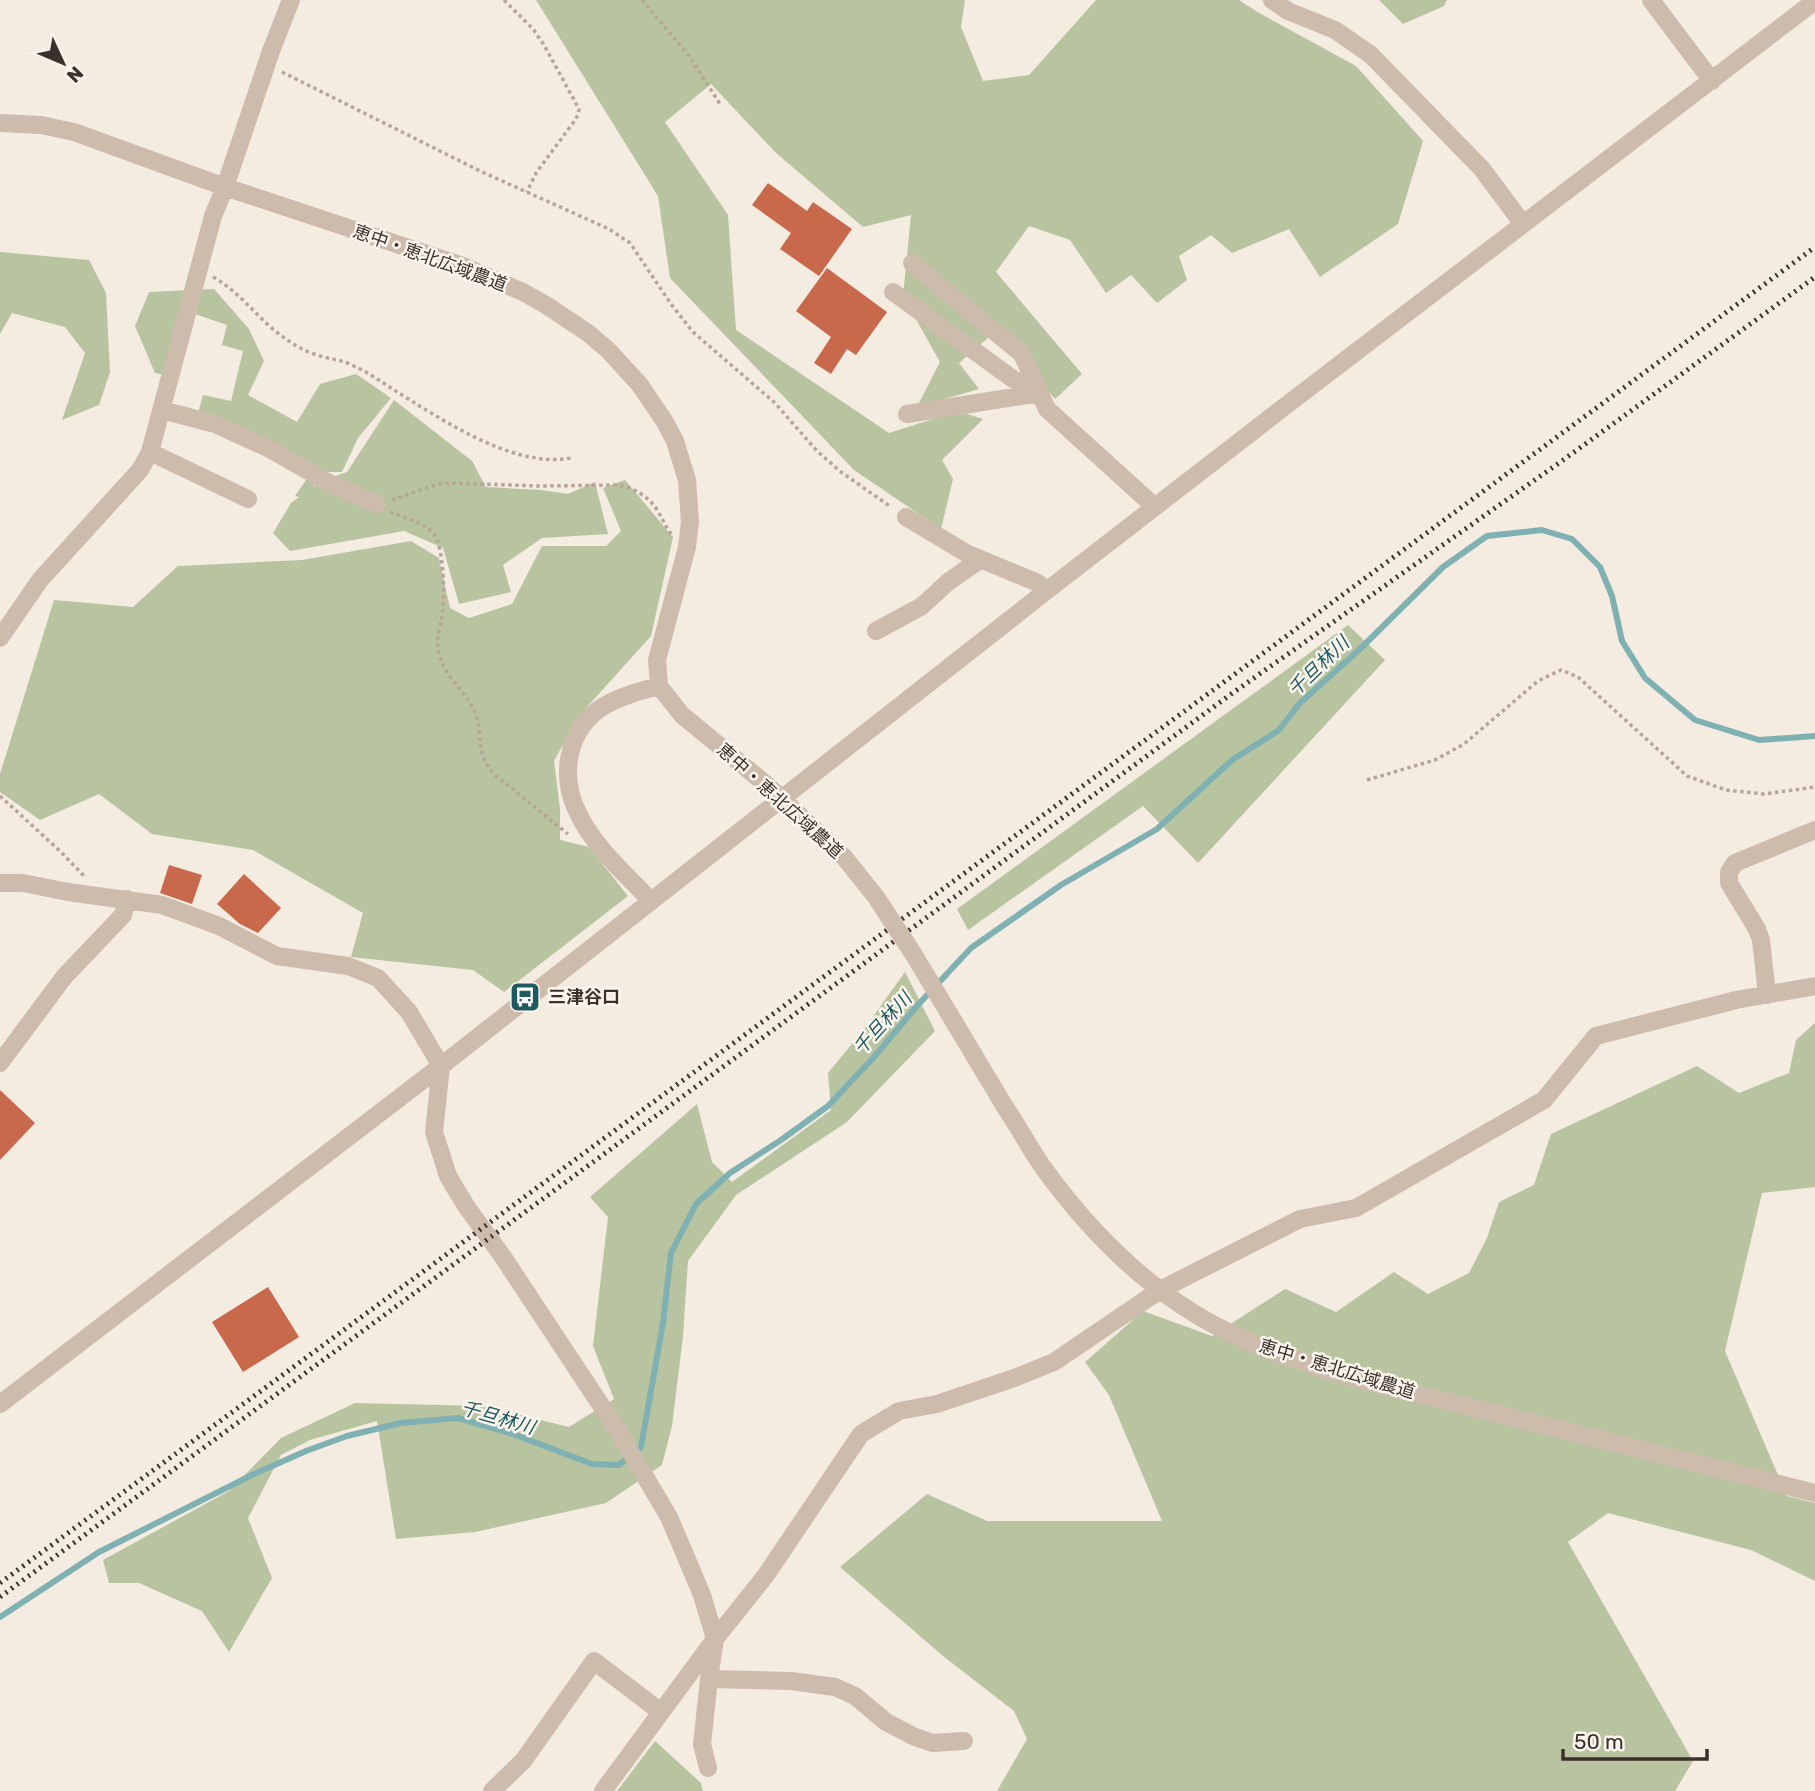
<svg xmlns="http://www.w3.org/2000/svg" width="1815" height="1791" font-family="Rubik,'Noto Sans JP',sans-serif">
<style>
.green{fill:#b8c4a0}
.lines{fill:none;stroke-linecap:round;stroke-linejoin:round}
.stream{stroke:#7fb0b2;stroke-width:6}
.building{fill:#c8694b}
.path{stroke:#b9a596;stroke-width:3.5;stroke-dasharray:3.5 3.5;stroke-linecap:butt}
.minor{stroke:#cdbbac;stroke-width:18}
.rail{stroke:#3b302b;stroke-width:5;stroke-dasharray:2 5;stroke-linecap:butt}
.minor-bridge{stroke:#cdbbac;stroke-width:18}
.labels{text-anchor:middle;stroke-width:5;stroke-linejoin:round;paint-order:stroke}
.street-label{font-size:18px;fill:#3b302b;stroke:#fbf5ee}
.poi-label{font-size:18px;font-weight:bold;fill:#3b302b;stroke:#fbf5ee;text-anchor:start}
.water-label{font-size:19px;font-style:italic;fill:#1f5a5e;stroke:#fbf5ee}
</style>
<rect width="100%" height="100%" fill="#f4ebe1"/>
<path class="green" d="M536,0H965L961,27L983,81L1029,75L1096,0H1239L1259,13L1356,66L1423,141L1398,224L1320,277L1289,229L1232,253L1211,235L1179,256L1187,280L1157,303L1131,275L1106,293L1070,240L1029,226L996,272L1082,374L1055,399L997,330L959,363L979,389L917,407L940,362L903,296L911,215L863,227L776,153L711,84L665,122L728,215L736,330L889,433L958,411L983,419L942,460L953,479L941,529L854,470L670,278L658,196Z
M1379,0H1447L1444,6L1403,24Z
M0,252L89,260L106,293L110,372L99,405L62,420L85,353L65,327L12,313L0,334Z
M214,289L249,329L264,361L248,395L297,422L320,384L356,374L391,398L358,438L342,472H321L313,487L323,480L347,472L394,400L472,461L486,487L541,490L568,494L595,482L608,534L542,538L503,565L511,592L459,604L443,548L404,531L290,551L273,533L291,503L299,497L295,496L314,468L198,413L203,395L231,401L243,351L222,345L227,325L186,311L169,376L155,373L135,326L149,292Z
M625,480L673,537L651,636L578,717L554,761L560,808V840L589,847L628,896L504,992L473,970L351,957L363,913L253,850L152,834L99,794L40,820L0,792V774L54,600L133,607L178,566L302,560L411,541L439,558L450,608L469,618L512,604L542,546H606L621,531L603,488Z
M1348,625L1385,660L1198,863L1143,806L968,930L957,909Z
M905,972L935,1031L847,1122L736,1195L688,1261L683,1336L672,1426L662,1465L606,1503L475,1532L396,1539L377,1421L310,1440L281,1455L248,1518L272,1578L229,1652L202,1611L139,1583H109L103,1560L229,1491L281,1438L355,1403L483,1406L569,1427L614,1399L593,1346L608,1217L590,1197L697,1104L712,1162L732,1182L831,1110L828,1073L865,1028Z
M1815,1023V1187L1762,1193L1725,1351L1787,1496L1815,1503V1581L1751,1550L1608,1513L1568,1542L1693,1761L1675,1791H997L1027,1739L1014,1711L943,1656L840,1567L927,1494L987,1521H1162L1109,1395L1085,1362L1143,1311L1212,1336L1285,1289L1336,1312L1394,1272L1428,1294L1469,1273L1487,1238L1499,1202L1534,1185L1551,1134L1697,1066L1739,1093L1789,1073L1796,1040Z
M655,1741L701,1783L703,1791H617Z"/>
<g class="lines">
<path class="stream" d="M0,1617L99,1552L254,1474L306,1451L347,1436L401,1423L458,1418L513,1434L592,1464L619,1465L641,1447L663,1323L671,1253L696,1204L730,1173L781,1140L828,1106L874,1057L916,1007L971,948L1061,885L1157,829L1232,760L1278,731L1300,703L1361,648L1443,567L1487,536L1542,530L1572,539L1600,567L1612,596L1622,641L1645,678L1695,720L1759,740L1815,736"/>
</g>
<path class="building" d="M768,183L807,211L813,202L852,229L819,276L780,249L791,233L752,205Z
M827,268L887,312L856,355L847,349L831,374L814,363L831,337L796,311Z
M169,865L202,875L192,904L160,893Z
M244,874L281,908L258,933L240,924L217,904Z
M0,1090L35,1123L0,1160Z
M268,1287L299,1337L243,1372L212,1322Z"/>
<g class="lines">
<path class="path" d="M504,0L533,29L544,45L579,109L578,115L573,123L536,173L527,192
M642,0L690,57L720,104
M282,72L480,171L609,229L630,243L671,304L693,332L775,403L817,451L841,472L891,507
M213,277C242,293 259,321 286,339C294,345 303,350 314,354C327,359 341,359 354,366C367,372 379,380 391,388C439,418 513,469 571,458
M392,500L438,484L455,483L539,486L618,485C635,488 651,498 659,513C663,520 666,527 671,534
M390,512C404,518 424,522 434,534C443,546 445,592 443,608C442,622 436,636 438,650C443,678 468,691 476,715C484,740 474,752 495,775L568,834
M1367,780L1435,760L1464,744L1538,681L1561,670L1578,677L1687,776L1726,790L1764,794L1815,787
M0,796L61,852L85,877"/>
<path class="minor" d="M1272,0L1288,11L1335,30L1371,55L1482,169L1523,224
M1651,0L1712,81
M0,123L41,125L74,132L225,187L463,266L523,292L546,305L588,333L608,350L640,385L665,422L675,441L687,480L690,522L687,547L657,660L659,686L682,715L768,786
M912,263L1022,354L1047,409L1155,507
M893,292L1013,379L1040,393L907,414
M162,410L215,424L268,448L331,484L377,504
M150,452L248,499
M906,517L966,553L1038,583L1045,592
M876,631L922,606L948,582L981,559
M0,638L40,580L140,470L150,452L213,216L225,187L271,51L291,0
M0,883H23L68,892L162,905L219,926L277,956L348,966L378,978L409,1012L441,1066L434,1132L448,1176L466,1206L503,1257L618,1431L669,1517L702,1595L715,1639L709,1679L702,1744L708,1768
M651,901C626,874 595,848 579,815C559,778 566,729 604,706C621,696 640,691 659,686
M1767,995L1761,940L1757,929L1729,883V872L1735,863L1815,830
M0,1063L64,977L123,915L127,899
M1005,1107C1018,1126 1029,1147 1042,1166C1094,1238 1159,1302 1241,1338C1279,1355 1318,1367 1357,1379L1815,1493
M0,1404L441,1066L1045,592L1284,407L1815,1
M709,1679L791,1681L835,1687L855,1696L886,1722L915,1737L933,1743L964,1741
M492,1791L523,1761L594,1661L661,1712
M603,1791L715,1639L766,1575L861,1434L899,1411L937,1404L1017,1377L1054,1362L1160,1290L1300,1219L1356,1208L1544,1100L1596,1036L1736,1000L1815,986"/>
<path class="rail" d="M0,1583L1815,247
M0,1597L1234,692L1566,458L1815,277"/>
<path class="minor-bridge" d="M768,786L844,857L876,897L914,955L1005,1107"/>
</g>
<defs>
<g id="bus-square" transform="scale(1.575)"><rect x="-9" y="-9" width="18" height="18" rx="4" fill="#1f5a5e" stroke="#fbf5ee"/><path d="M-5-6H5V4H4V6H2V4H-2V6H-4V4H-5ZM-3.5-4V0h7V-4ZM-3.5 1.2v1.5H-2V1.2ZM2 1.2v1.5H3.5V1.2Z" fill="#fff"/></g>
</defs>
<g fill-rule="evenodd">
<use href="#bus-square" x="525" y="997"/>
</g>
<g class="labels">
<g class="street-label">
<text transform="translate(430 258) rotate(20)" y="6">恵中・恵北広域農道</text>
<text transform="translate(780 801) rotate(42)" y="6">恵中・恵北広域農道</text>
<text transform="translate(1337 1369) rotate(17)" y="6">恵中・恵北広域農道</text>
</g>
<g class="poi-label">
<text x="548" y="1003">三津谷口</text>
</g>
<g class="water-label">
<text transform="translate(1318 666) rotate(-44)" y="7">千旦林川</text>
<text transform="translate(882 1023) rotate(-48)" y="7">千旦林川</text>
<text transform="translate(498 1417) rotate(16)" y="7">千旦林川</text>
</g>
</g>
<g transform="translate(63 63) rotate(134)" stroke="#fbf5ee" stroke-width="5" paint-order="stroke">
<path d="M0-5L12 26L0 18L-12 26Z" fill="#3b302b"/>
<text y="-10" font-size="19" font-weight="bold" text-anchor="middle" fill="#3b302b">N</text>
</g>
<path d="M1563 1749v10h144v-10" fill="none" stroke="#3b302b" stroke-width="3.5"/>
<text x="1574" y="1749" font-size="21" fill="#3b302b" stroke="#fbf5ee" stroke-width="5" paint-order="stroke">50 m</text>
</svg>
